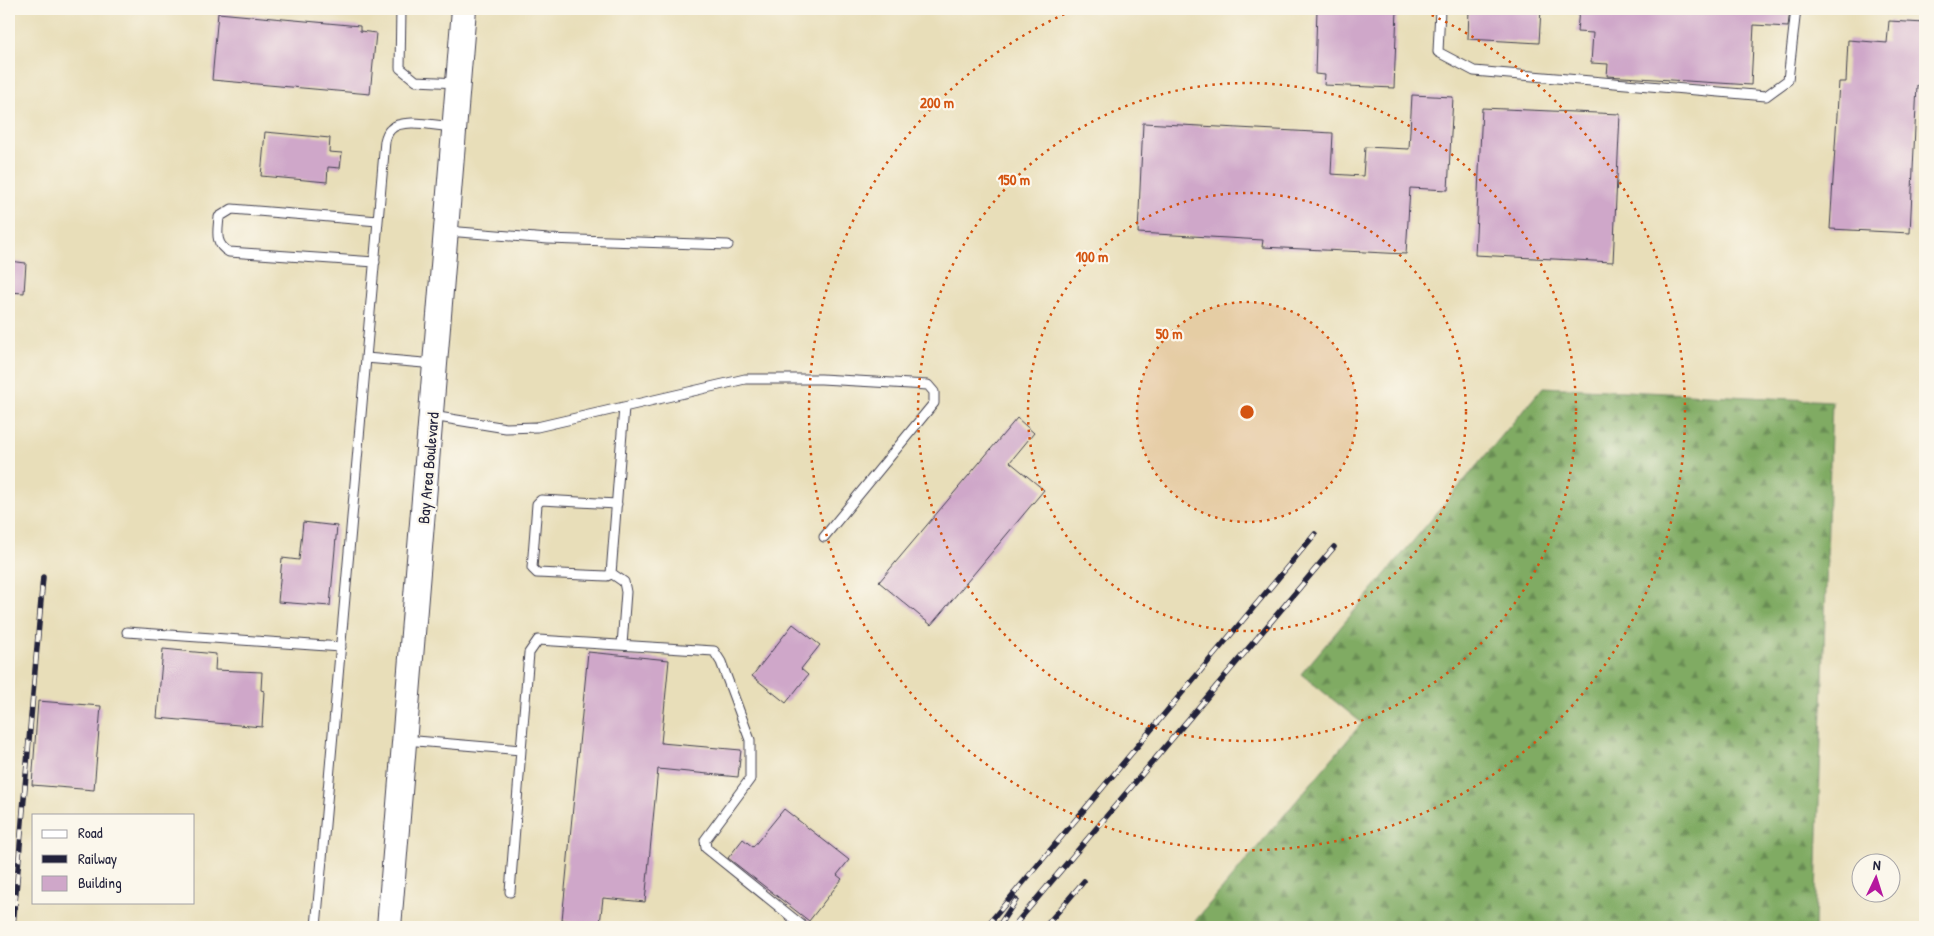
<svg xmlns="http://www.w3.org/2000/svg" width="1934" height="936" font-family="'Patrick Hand',sans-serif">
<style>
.forest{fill:url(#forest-firs);stroke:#51664f}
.building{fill:#cfa7c9}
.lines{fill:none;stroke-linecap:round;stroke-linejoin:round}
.service-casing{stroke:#403e4e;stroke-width:11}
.secondary-casing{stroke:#403e4e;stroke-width:26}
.service{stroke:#fff;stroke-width:9}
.secondary{stroke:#fff;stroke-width:24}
.rail-casing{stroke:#22223b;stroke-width:5.5}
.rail{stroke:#fbf7ec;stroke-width:4;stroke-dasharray:11;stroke-linecap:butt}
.ring{fill:none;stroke:#d45411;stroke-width:2.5;stroke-dasharray:2.5 5}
.labels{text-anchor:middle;stroke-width:4.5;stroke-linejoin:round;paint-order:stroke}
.street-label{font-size:16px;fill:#22223b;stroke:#fbf7ec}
.centre{fill:#d45411;stroke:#fbf7ec;stroke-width:2.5}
.ring-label{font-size:15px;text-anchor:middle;font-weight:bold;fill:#d45411;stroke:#fbf7ec;stroke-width:4.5;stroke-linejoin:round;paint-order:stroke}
</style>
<defs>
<pattern id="forest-firs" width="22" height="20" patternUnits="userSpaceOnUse" patternTransform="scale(1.25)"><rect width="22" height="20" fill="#80ab63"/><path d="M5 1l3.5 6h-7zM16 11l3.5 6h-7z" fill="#688b53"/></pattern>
</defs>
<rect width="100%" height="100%" fill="#fbf7ec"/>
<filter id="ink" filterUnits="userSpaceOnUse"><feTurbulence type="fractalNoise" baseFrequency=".02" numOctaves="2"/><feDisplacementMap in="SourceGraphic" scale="10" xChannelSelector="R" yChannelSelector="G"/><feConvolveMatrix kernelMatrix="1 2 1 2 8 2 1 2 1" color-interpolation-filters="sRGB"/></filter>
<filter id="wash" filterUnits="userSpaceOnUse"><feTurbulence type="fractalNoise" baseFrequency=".0096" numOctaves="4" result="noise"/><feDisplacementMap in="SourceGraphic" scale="20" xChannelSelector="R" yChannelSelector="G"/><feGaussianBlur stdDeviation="1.12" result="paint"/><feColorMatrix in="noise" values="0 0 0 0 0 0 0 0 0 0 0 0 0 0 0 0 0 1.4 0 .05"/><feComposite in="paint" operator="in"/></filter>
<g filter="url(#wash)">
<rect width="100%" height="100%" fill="#e8deb9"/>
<path class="forest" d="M1543,387L1832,401L1815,927H1190L1362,723L1301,674Z"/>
<g id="blocks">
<path class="building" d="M1317,9H1397L1394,88L1324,85L1325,75L1315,74Z
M1469,9H1541L1539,43L1468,39Z
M1579,9H1790L1788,27L1754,25L1751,85L1607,76L1608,64L1591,63L1593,33L1577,32Z
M218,13L360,26V31L376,33L370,94L212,80Z
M1889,21L1925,23V86L1917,85L1910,233L1830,229L1839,82H1846L1848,40L1887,43Z
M1412,95L1453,97L1448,190L1410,188L1406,254L1262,247L1263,240L1138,233L1143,123L1333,133L1331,174L1363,176L1365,147L1409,149Z
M1482,108L1620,114L1613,262L1475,255Z
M265,132L330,138L329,152L342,153L340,168L328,167L327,182L261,176Z
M9,261L26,263L24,293L9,292Z
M1017,418L1034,433L1010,462L1044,490L931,625L879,582Z
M303,522L337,526L330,606L278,602L282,558L299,560Z
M793,624L820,645L801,669L808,675L786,703L752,676Z
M163,649L216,654L215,670L262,672L261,690L264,691L262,727L157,718Z
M588,652L669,660L661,743L741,750L738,777L658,769L645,902L603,898L600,924L562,920Z
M38,701L101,706L94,790L32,785Z
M784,809L849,860L837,875L842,879L809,921L728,858L743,839L753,847Z"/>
</g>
</g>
<g filter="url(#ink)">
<use href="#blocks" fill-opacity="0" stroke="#403e4e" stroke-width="1"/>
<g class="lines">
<g class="service-casing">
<path id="service" d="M401,9L400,68L416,81L458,83
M1440,9L1438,52L1474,71L1766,96L1788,80L1796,9
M447,231L548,239L728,245
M375,262L229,252C214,244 218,231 219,217L232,209L378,221
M435,364L366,358L385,141C386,137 387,133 390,130C401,117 437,126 452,127
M432,416L506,428L537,427L745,379H821L928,385L934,392V403L824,537
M617,504L541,500L537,504L532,568L537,573L607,576L611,574L624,407
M611,573L624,582L626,592L622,645
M127,632L341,647
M405,740L521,750L529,653L538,640L714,651L721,662L750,740V779L705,840L706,848L804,927
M510,892L521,750
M316,927L366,358"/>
</g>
<g class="secondary-casing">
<path id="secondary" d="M389,927L464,9"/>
</g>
<use href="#service" class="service"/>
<use href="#secondary" class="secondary"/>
<g class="rail-casing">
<path id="rail" d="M13,927L43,577
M986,927L1315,534
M998,927L1016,900
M1013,927L1334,547
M1045,927L1084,881"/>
</g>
<use href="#rail" class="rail"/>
</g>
</g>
<circle cx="1247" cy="412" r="110" fill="#d45411" fill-opacity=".12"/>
<g class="ring">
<circle cx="1247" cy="412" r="110"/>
<circle cx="1247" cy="412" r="219"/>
<circle cx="1247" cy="412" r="329"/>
<path d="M1418 9A438 438 0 1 1 1076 9"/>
</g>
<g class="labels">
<g class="street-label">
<text transform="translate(428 468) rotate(-85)" y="6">Bay Area Boulevard</text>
</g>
</g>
<circle cx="1247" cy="412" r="8" class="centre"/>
<g class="ring-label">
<text x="937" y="108">200 m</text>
<text x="1014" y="185">150 m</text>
<text x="1092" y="262">100 m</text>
<text x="1169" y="339">50 m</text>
</g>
<rect width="1934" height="936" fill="none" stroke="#fbf7ec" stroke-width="30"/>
<rect x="32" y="814" width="162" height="90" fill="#fbf7ec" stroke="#a4a2a5"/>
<rect x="42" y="830" width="25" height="8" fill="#ffffff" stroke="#a4a2a5"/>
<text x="78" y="838" font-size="15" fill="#22223b">Road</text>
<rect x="42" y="855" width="25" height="8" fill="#22223b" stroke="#a4a2a5"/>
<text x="78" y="864" font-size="15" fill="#22223b">Railway</text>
<rect x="42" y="876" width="25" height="15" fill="#cfa7c9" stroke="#a4a2a5"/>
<text x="78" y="888" font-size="15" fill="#22223b">Building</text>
<g transform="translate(1876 878) rotate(4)"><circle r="24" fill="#fbf7ec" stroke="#a4a2a5"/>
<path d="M0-4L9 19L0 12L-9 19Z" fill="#b5179e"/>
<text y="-8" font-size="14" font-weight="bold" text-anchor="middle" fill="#22223b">N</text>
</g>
</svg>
